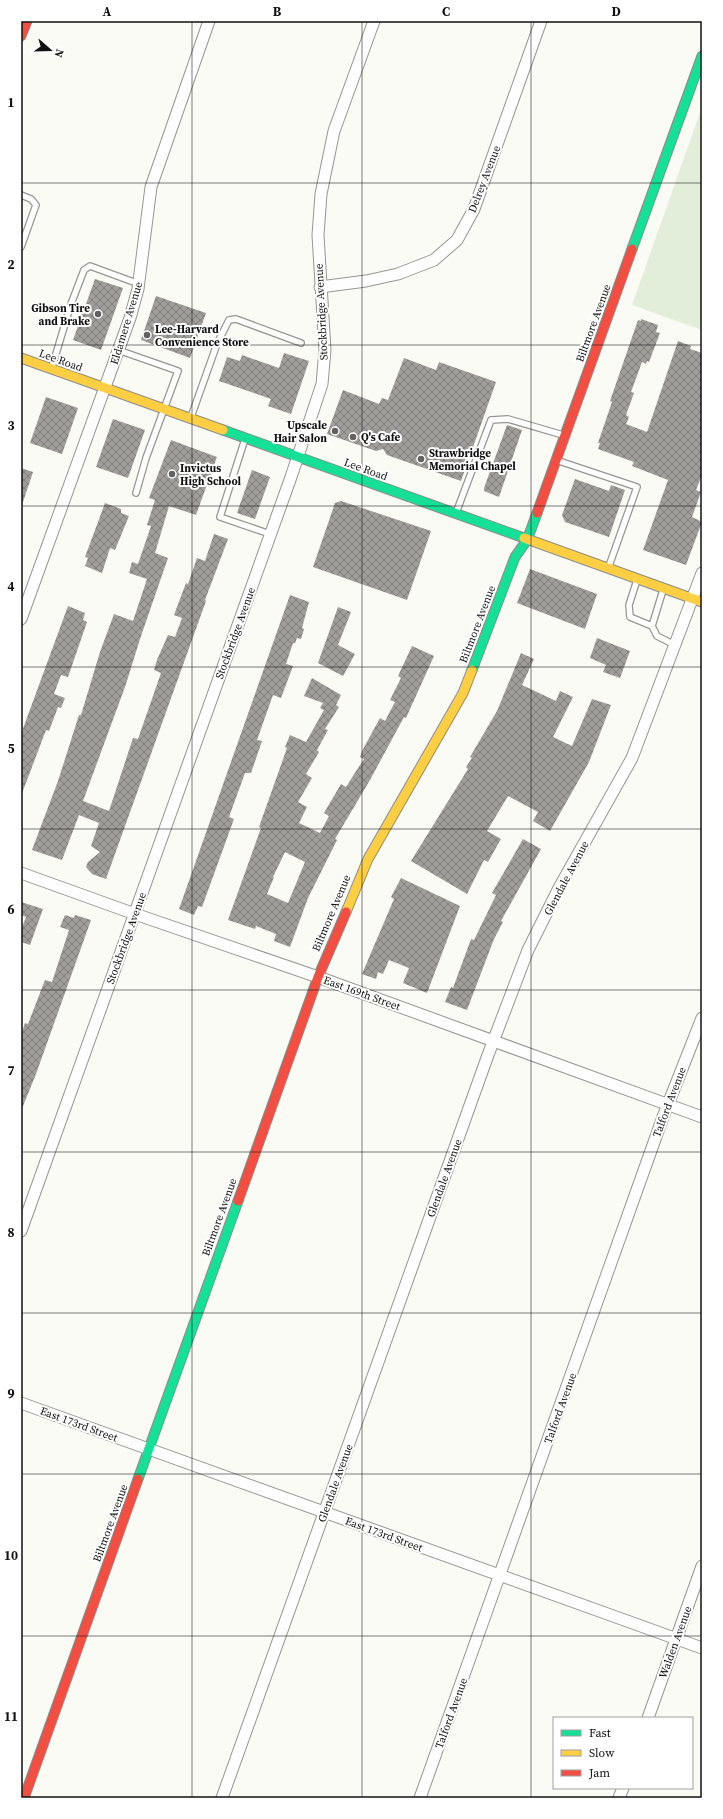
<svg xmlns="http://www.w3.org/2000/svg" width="723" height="1819" font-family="'Source Serif 4',serif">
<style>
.grass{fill:#e2eed9}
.building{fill:url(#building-cross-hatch);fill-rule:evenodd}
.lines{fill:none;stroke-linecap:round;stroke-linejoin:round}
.lane-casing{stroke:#969694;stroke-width:8}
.street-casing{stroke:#969694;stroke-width:13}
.fast-casing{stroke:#8c8c8a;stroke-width:11}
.slow-casing{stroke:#8c8c8a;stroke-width:11}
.jam-casing{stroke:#8c8c8a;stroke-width:11}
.lane{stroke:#fefefe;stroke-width:5.5}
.street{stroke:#fefefe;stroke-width:11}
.fast{stroke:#16e098;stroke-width:9}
.slow{stroke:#ffcf43;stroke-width:9}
.jam{stroke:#f24e42;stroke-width:9}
.grid{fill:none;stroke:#101010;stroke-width:1;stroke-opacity:0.55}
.poi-dot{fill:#626260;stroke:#fff;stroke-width:1.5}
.labels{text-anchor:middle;stroke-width:4;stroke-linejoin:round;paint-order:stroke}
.street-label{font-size:11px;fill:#101010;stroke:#fff}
.poi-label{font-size:11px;font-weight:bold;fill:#101010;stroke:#fff;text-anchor:start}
.neatline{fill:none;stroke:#101010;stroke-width:1.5}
.grid-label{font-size:13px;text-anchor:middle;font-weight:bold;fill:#101010}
</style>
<defs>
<pattern id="building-cross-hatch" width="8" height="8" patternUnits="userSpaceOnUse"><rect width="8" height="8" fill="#9f9e9b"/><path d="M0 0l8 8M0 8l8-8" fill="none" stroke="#807f7d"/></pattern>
</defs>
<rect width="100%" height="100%" fill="#fbfbf6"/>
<path class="grass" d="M702,107V330L632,305Z"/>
<path class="building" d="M95,279L123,288L101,350L73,340Z
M156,296L206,313L190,358L141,340Z
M641,319L658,325L656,332L660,333L649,362L647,361L646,364L642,362L631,392L634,393L626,415L629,417L626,424L647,432L678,341L691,346L690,349L702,353V475L696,490L701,492L692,517L702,522L686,565L643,550L668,480L632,466L634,462L598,449L600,443H598L612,402L610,401L638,320L641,321Z
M284,353L309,361L291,414L268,406L271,399L219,381L227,357L240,361L242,355L279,368Z
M404,358L436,370L439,362L496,382L461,481L387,455L383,449L376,451L327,434L343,390L379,404L382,398L388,400Z
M46,397L78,408L62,454L30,443Z
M113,419L145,430L128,478L96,467Z
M507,425L522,430L499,497L484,491V488Z
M171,440L217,457L196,515L169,506L155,553L168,558L141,636L125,687L83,801L109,811L133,738L138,739L161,673L154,670L157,660L168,635L175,637L182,618L174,615L186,583L188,584L197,558L205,561L214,534L228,539L205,600L206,601L106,879L92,874L86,867L88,862L100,852L91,846L99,823L79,815L62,860L32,850L58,781L79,715H81L100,652L114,614L133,621L147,579L129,573L132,562L138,564L151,526L147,525L155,500L149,498Z
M21,468L33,472L23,502H21Z
M252,470L270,477L255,519L237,513Z
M575,479L609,491L611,485L625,490L609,537L565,522L562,515Z
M341,501L431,531L407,600L313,567L335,503Z
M105,503L121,509V513L129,516L115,550L110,548L102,573L85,566L88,558L85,557Z
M530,569L597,594L585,629L517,603Z
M290,595L309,602L302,628L304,629L301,639L297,638L295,643H293L286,664L293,666L281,698L273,695L257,740L262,741L251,773H245L229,817L234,819L202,907L198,906L194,915L179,909Z
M68,606L85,613L83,620L87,622L68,677L61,675L54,694L65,698L61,708L58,707L49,731L46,730L21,796V734Z
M338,607L351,612L338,645L355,654L343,676L318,663Z
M597,638L630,651L620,678L603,672L606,665L590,658Z
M412,646L434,656L406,718L404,717L370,780L335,839L337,840L308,898L290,947L274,941L276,934L256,926L255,929L228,920L261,828L259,827L287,748L285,747L290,735L306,742L324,710L320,708L323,703L304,696L312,678L341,695L336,705L339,707L325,729L328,730L317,750L319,752L306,774L312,778L298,802L307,807L299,823L320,833L329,816L324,813L341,784L346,787L358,768L364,759L360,757L362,751L380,718L385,721L395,702L390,700L401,678L398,676ZM285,852L305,862L288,903L267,894L274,877H273Z
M521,653L534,659L522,685L556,701L560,691L573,697L553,737L572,746L592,699L611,705L589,762L550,831L533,821L538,812L508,796L487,831L501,839L488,862L484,860L467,894L411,861L468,769L466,767L472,758L470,757L497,711Z
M523,839L541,849L501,921L503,922L494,939L467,1010L445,1002L451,987L453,988L471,939L474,940L496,895L492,893Z
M401,878L460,906L427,993L403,983L409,968L389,960L383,974L378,972L376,979L362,974L394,899L391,897Z
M21,902L43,909L30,945L21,942V930L26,917L21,915Z
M65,915L74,918L75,915L91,920L36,1074L21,1111V1035L25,1023L28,1024L45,980L52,982L69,930L60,927Z"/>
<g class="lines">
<g class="lane-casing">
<path id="lane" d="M21,195L31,199L36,205L21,247
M118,350L178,371L146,458L136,493
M52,367L71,304L84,270L90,266L139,284
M191,417L217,344L229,320L236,319L301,343
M245,439L220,517L270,534
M556,460L637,487L609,566
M456,513L491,420L508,419L563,435
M637,580L629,605L630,617L652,626L657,636L675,645
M652,626L663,590"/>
</g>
<g class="street-casing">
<path id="street" d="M320,287L366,281L398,274L434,260L457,240L474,209L541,21
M21,619L130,318L138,289L151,187L209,21
M21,873L135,914L318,977L702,1117
M21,1231L291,477L322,384L325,350L318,235L321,194L334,131L374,21
M21,1403L702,1648
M648,1718L702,1566
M222,1798L488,1055L528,950L559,888L632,758L702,573
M420,1798L663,1117L702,1018
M619,1798L623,1788"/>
</g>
<g class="fast-casing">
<path id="fast" d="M632,249L702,56
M223,430L524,538
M472,670L515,557L527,540L537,513
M138,1479L238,1201"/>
</g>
<g class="slow-casing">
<path id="slow" d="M21,358L223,430
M524,538L702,602
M346,912L368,859L463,693L472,670"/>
</g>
<g class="jam-casing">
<path id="jam" d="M21,36L27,21
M537,513L632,249
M238,1201L318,977L346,912
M24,1798L138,1479"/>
</g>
<use href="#lane" class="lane"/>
<use href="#street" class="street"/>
<use href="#fast" class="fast"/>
<use href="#slow" class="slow"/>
<use href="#jam" class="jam"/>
</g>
<path class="grid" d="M192,21V1798M362,21V1798M531,21V1798M21,183H702M21,345H702M21,506H702M21,667H702M21,829H702M21,990H702M21,1152H702M21,1313H702M21,1474H702M21,1636H702"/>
<g class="poi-dot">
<circle cx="98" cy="314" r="4"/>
<circle cx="147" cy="335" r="4"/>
<circle cx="335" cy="431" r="4"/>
<circle cx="353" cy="437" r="4"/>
<circle cx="421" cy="459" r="4"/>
<circle cx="172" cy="474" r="4"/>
</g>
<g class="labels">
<g class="street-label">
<text transform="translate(484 179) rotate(-69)" y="4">Delrey Avenue</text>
<text transform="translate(321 312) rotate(-93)" y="4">Stockbridge Avenue</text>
<text transform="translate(126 323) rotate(-73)" y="4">Eldamere Avenue</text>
<text transform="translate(593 323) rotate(-70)" y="4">Biltmore Avenue</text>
<text transform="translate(61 360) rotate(20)" y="4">Lee Road</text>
<text transform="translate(366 469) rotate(20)" y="4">Lee Road</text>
<text transform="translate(477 624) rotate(-69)" y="4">Biltmore Avenue</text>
<text transform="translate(235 633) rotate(-70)" y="4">Stockbridge Avenue</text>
<text transform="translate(566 878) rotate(-62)" y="4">Glendale Avenue</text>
<text transform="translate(331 913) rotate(-67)" y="4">Biltmore Avenue</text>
<text transform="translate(126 938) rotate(-70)" y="4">Stockbridge Avenue</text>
<text transform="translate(362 993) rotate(20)" y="4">East 169th Street</text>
<text transform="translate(669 1102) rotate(-69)" y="4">Talford Avenue</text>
<text transform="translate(444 1178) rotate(-70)" y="4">Glendale Avenue</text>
<text transform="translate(219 1217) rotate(-70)" y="4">Biltmore Avenue</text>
<text transform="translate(560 1408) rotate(-70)" y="4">Talford Avenue</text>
<text transform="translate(79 1424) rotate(20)" y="4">East 173rd Street</text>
<text transform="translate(335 1483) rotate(-70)" y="4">Glendale Avenue</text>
<text transform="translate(110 1523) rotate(-70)" y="4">Biltmore Avenue</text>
<text transform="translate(384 1534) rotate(20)" y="4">East 173rd Street</text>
<text transform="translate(675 1642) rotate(-70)" y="4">Walden Avenue</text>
<text transform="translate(451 1713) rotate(-70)" y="4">Talford Avenue</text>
</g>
<g class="poi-label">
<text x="90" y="312" text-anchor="end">Gibson Tire<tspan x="90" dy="13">and Brake</tspan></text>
<text x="155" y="333">Lee-Harvard<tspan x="155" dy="13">Convenience Store</tspan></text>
<text x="327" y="429" text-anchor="end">Upscale<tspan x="327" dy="13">Hair Salon</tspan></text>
<text x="361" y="441">Q's Cafe</text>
<text x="429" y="457">Strawbridge<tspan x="429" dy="13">Memorial Chapel</tspan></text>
<text x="180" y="472">Invictus<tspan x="180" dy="13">High School</tspan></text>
</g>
</g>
<rect width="723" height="1819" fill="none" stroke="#ffffff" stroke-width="44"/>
<rect x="553" y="1717" width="140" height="72" fill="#ffffff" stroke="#9f9f9f"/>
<rect x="561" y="1730" width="20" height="6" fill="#16e098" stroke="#9f9f9f"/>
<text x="589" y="1737" font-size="12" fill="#101010">Fast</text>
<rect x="561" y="1750" width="20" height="6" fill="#ffcf43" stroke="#9f9f9f"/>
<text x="589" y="1757" font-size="12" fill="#101010">Slow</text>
<rect x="561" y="1770" width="20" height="6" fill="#f24e42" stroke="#9f9f9f"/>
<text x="589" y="1777" font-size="12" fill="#101010">Jam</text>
<g transform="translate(50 50) rotate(110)" stroke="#ffffff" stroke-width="3" paint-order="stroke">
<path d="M0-3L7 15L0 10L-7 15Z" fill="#101010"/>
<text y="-6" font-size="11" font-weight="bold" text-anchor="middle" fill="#101010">N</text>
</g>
<rect x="22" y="22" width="679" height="1775" class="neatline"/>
<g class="grid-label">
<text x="107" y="16">A</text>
<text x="277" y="16">B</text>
<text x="446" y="16">C</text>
<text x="616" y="16">D</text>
<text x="11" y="107">1</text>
<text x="11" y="269">2</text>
<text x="11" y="430">3</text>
<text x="11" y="591">4</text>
<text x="11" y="753">5</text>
<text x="11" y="914">6</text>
<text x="11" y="1075">7</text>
<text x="11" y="1237">8</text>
<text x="11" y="1398">9</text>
<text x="11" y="1560">10</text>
<text x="11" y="1721">11</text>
</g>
</svg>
